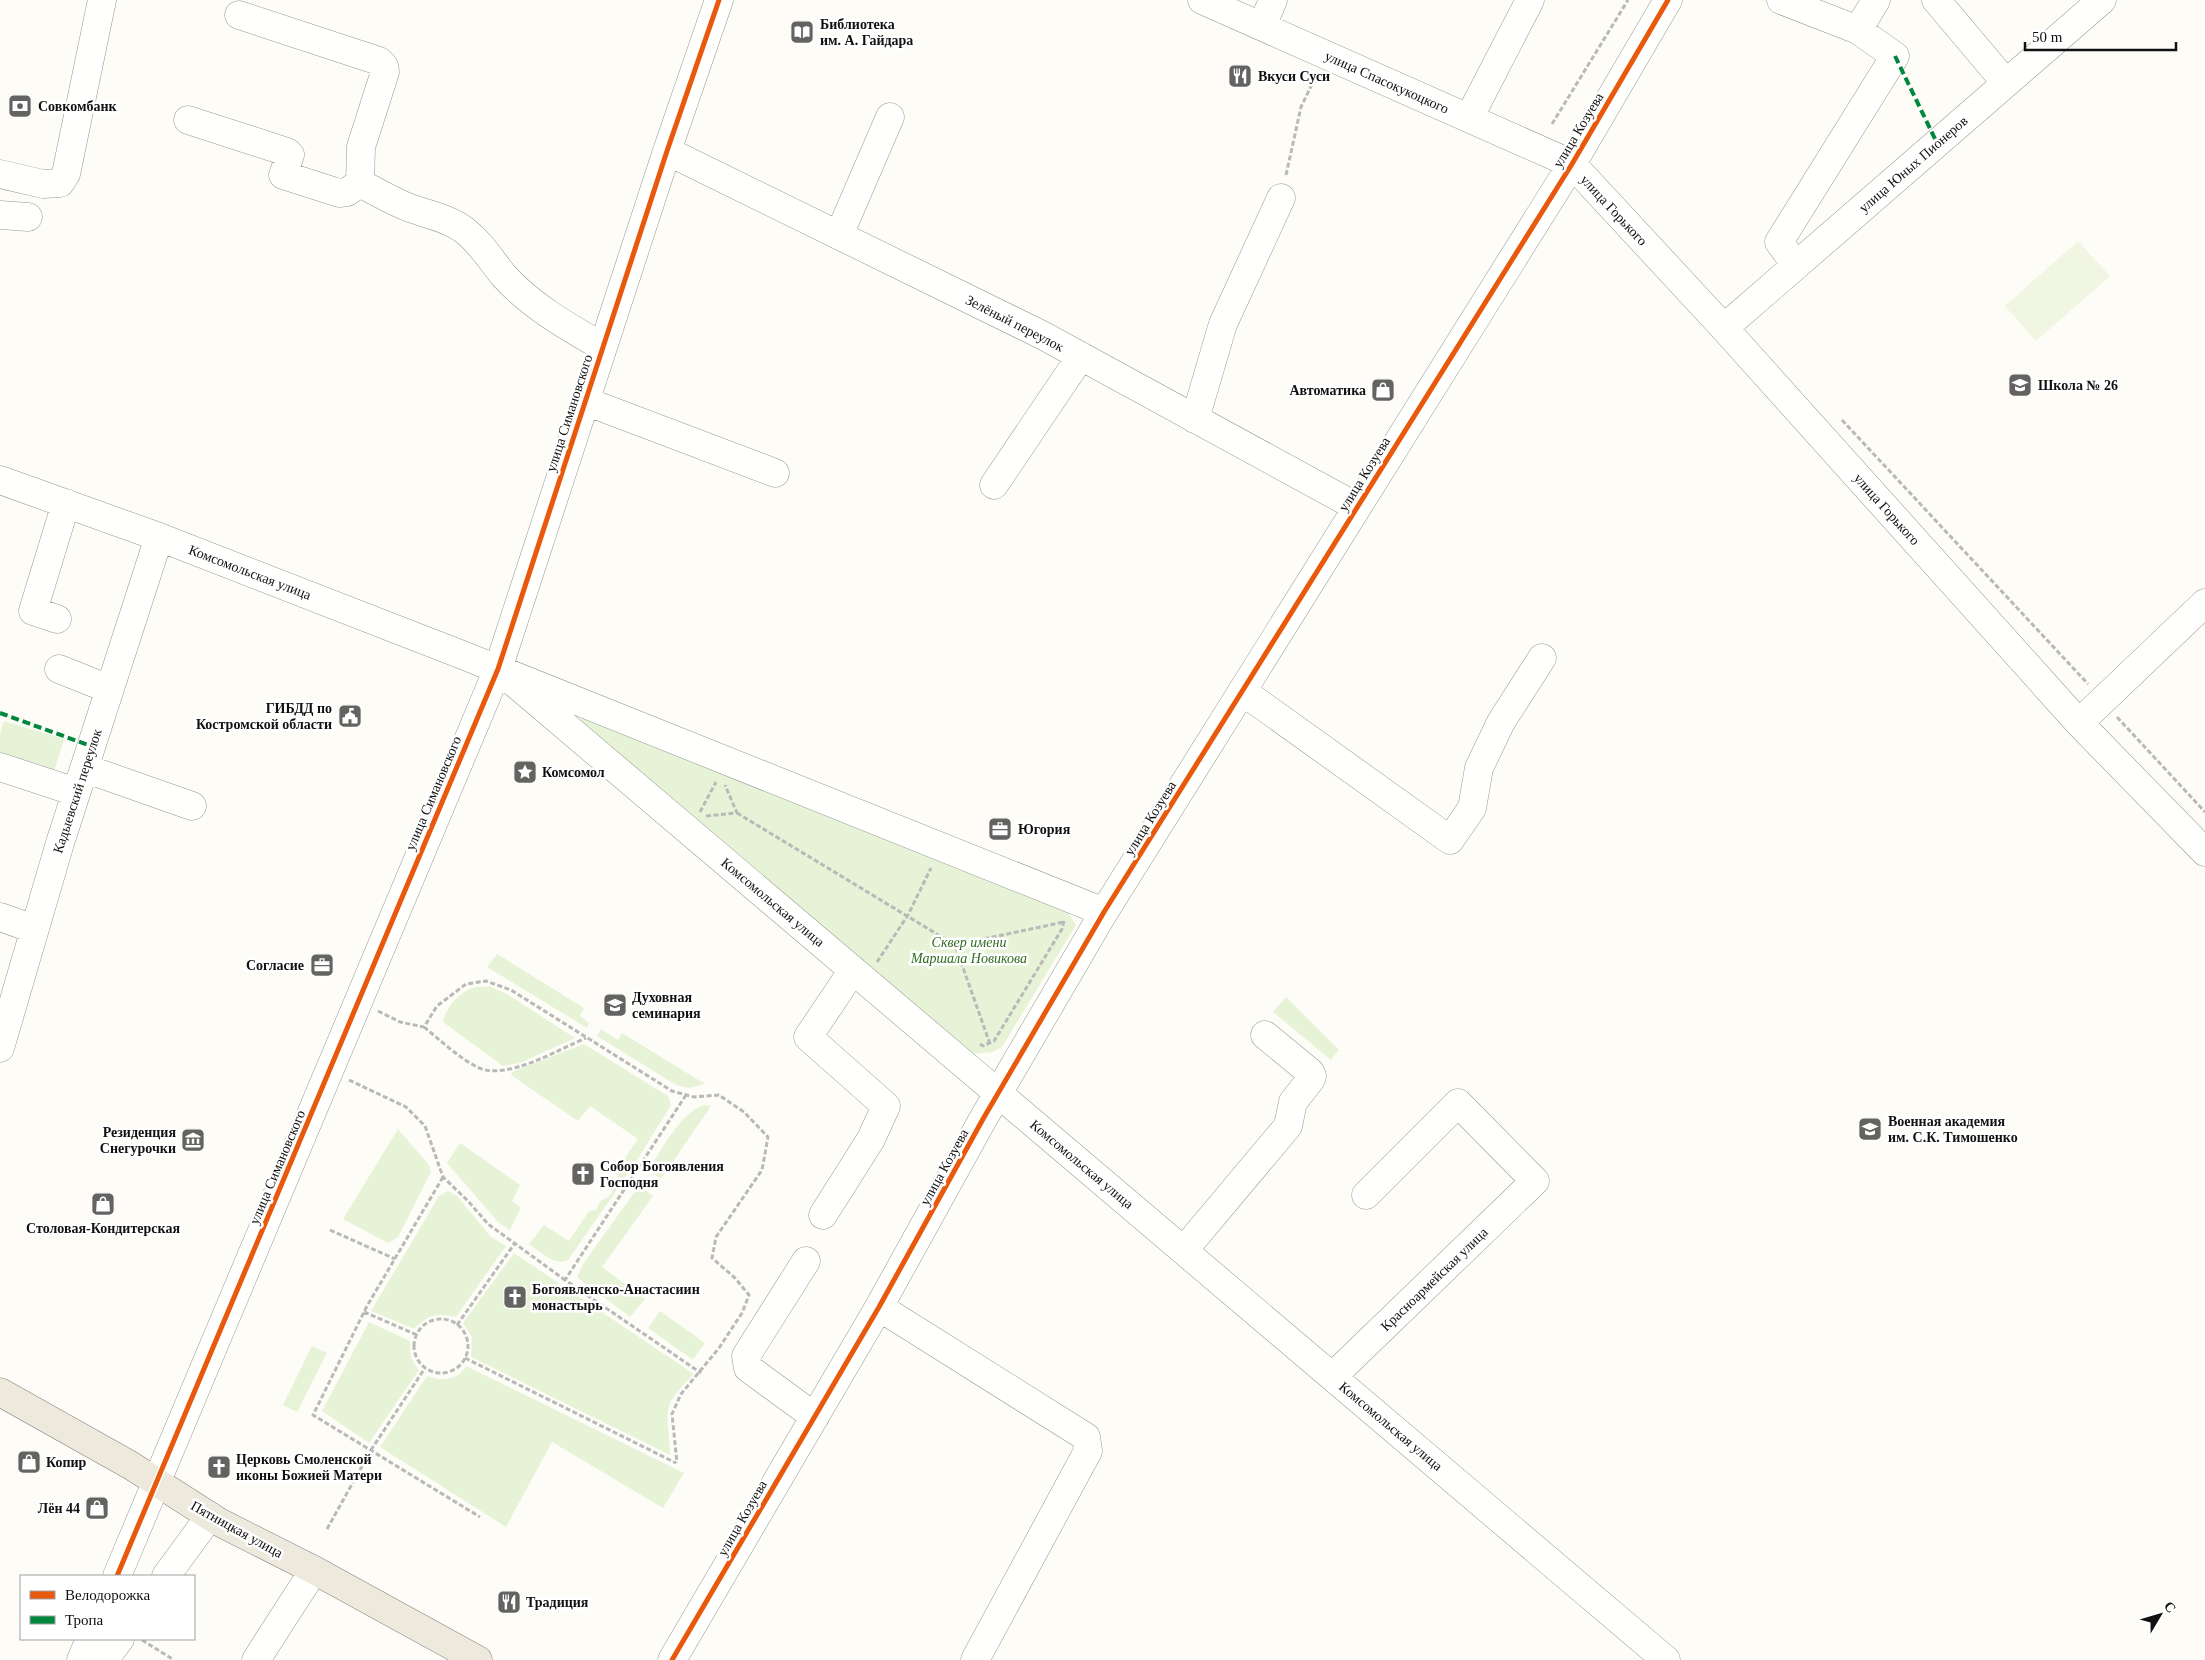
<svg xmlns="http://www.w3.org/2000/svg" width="2205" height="1660" font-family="'Times New Roman',serif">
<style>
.green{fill:#e7f3d7}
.pitch{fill:#f0f6e1}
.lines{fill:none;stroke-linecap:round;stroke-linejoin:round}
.minor-casing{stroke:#979795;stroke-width:29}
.major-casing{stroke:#858482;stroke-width:29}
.path{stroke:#b9b9b8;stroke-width:3;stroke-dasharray:5 2.5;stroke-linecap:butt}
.minor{stroke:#fffffe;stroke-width:28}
.major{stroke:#ede9dc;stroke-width:28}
.quiet{stroke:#00873e;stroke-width:4;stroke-dasharray:8 4;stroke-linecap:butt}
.cycleway-casing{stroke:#fff;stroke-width:8}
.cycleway{stroke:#e8590c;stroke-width:5}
.labels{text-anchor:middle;stroke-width:5;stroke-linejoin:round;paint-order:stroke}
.poi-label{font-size:14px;font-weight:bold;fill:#111;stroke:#fff;text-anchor:start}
.street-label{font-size:14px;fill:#111;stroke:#fff}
.park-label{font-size:14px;font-style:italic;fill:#2f6b1f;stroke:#fff}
</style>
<rect width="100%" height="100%" fill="#fdfcf7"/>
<path class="green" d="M586,711L1067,911L1076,925L1002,1047L992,1052L972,1054L576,728Z
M4,721L64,739L54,772L0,756V734Z
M497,954L584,1008L580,1016L589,1023L587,1028L487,967Z
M489,986L507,994L575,1038L520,1063L503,1066L443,1022C445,1008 459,993 472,988C477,986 484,987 489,986Z
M1286,997L1339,1050L1331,1060L1273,1012Z
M601,1029L618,1040L622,1033L705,1084L689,1088L676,1085L597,1036Z
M584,1044L668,1096L671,1105L634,1165L568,1260C555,1267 541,1252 529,1244L544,1225L569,1241L589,1211L596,1210L601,1200C609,1198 615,1192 612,1184L619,1175L617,1170L638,1139L590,1106L578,1121L511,1075L512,1072Z
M704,1105L711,1106L661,1179L648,1170C662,1150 680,1113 704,1105Z
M398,1129L429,1165L431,1172L398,1237L388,1243L343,1219Z
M460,1143L520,1185L512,1201L521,1208L510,1230L498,1222L447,1163Z
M639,1186L653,1196L602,1267L645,1299L630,1317L577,1277L583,1264Z
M448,1191L457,1196L491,1237L506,1246L456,1317C434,1313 430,1314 414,1329L371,1311L439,1196Z
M514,1253L694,1374C658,1409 669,1410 670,1455L471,1357L472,1337L463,1323Z
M660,1311L705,1343L693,1360L648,1328Z
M369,1322L410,1341L411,1358L419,1370L369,1443L322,1411Z
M312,1346L327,1353L297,1412L283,1405Z
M466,1366L684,1473L663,1508L552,1442L506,1527L380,1447L427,1376C442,1382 458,1380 466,1366Z"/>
<path class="pitch" d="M2078,241L2110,276L2036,341L2005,306Z"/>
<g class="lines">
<g class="minor-casing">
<path id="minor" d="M1202,0L1572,164L1724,328L2079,723L2205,852
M1781,0L1858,30L1876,0
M1936,0L2006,83
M239,15L379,61L384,66L385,72L361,147L360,183C375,191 389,199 405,206C424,214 447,217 464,230C481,243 491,260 504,276C531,306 568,327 603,347
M1262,26L1273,0
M1469,118L1530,0
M188,120L287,152L290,155L283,175L339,193L347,192L360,183
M667,151L1042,335L1357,507
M0,174L43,184L60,183L66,174L102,0
M0,215L28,217
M839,235L890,117
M1796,265L1779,242L1895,56L1858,30
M1724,328L2102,0
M585,401L775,473
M1195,419L1223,324L1281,198
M0,480L159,537L465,656L1104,912
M994,485L1081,356
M57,619L33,611L66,503
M59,669L109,689
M498,669L1666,1660
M1242,691L1450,840L1472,808L1479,768L1501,722L1542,658
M2079,723L2205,603
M0,767L76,792
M84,768L192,806
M0,917L34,929
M0,1048L60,843L159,537
M823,1215L871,1139L886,1106L808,1037L853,970
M1184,1250L1288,1126L1293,1102L1311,1079L1312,1076L1310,1072L1265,1035
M806,1261L746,1356L748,1368L815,1417
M879,1307L1086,1437L1088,1451L975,1660
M1333,1376L1535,1181L1458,1103L1366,1195
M117,1576L498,669L667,151L719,0
M166,1576L210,1516
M81,1660L90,1639
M104,1660L120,1639
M256,1660L314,1570
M672,1660L879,1307L983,1119L1104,912L1572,164L1668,0"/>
</g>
<g class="major-casing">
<path id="major" d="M0,1392L130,1465L219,1522L314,1570L478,1660"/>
</g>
<path class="path" d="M1552,124L1628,0
M1286,175L1301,107L1316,76
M1842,420L2088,684
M2117,717L2205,812
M700,812L716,782
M737,813L955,945
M706,816L737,813L725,785
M877,962L908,915L931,868
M378,1011L400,1022L424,1027L437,1006L466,984L486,981L511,990L672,1091L694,1097L719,1095L744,1112L768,1137L762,1170L716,1237L712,1258L735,1278L749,1295L742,1313L719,1348L681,1394L672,1414L677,1463
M424,1027C441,1041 458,1057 477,1067C505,1082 559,1049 586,1038
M980,1044L983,1046L994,1041L1062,929L1064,921
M990,1044L955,945L1064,922
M349,1080L406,1107L425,1126L443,1177L468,1201L488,1224L565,1280
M686,1095L565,1280L701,1373
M443,1177L367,1306L313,1415L480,1517
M330,1230L395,1259
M364,1312L417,1335
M414 1346a27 27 0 1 1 54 0a27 27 0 1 1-54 0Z
M457,1325L515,1243
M465,1358L676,1463
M327,1529L371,1450L425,1368
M142,1640L174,1660"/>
<use href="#minor" class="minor"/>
<use href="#major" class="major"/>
<path class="quiet" d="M1895,56L1937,143
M0,713L91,746"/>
<g class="cycleway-casing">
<path id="cycleway" d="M117,1576L498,669L667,151L719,0
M672,1660L879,1307L983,1119L1104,912L1572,164L1668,0"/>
</g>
<use href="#cycleway" class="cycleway"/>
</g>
<defs>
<g id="library-square" transform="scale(1.25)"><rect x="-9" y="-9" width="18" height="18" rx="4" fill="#646362" stroke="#fff"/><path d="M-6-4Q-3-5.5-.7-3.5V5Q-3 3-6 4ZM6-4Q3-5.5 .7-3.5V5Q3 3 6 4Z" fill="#fff"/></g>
<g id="restaurant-square" transform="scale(1.25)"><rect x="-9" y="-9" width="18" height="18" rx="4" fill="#646362" stroke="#fff"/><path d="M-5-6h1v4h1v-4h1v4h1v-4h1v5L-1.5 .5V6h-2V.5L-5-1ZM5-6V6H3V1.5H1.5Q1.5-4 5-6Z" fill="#fff"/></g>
<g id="bank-square" transform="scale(1.25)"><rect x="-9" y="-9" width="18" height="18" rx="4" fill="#646362" stroke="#fff"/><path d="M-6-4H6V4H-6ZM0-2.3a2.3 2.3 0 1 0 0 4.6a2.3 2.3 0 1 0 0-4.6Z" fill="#fff"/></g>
<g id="school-square" transform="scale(1.25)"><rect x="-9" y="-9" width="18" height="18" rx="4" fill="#646362" stroke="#fff"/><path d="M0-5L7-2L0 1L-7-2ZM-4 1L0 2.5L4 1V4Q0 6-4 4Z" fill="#fff"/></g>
<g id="shop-square" transform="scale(1.25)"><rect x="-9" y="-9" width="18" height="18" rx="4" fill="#646362" stroke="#fff"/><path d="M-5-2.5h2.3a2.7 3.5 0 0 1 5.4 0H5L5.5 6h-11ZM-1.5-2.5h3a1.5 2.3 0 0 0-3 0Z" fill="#fff"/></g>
<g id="civic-square" transform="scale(1.25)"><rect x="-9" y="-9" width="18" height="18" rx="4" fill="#646362" stroke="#fff"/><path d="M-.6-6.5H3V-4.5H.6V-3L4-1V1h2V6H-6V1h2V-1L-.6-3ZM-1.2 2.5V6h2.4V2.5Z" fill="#fff"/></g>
<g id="sight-square" transform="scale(1.25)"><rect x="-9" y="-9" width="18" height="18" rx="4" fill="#646362" stroke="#fff"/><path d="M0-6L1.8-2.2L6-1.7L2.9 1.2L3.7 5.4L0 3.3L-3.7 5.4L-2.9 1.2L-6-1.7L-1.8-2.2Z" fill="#fff"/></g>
<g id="office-square" transform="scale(1.25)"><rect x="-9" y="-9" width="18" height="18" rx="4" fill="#646362" stroke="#fff"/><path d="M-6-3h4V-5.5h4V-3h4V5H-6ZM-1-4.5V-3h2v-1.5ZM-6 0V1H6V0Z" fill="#fff"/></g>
<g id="university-square" transform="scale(1.25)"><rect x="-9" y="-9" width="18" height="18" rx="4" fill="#646362" stroke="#fff"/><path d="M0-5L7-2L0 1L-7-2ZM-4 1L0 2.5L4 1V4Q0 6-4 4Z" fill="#fff"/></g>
<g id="museum-square" transform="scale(1.25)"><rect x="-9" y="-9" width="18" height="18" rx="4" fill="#646362" stroke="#fff"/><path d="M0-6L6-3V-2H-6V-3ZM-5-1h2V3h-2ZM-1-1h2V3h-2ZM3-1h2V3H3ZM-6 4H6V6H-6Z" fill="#fff"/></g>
<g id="church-square" transform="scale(1.25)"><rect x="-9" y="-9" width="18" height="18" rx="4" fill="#646362" stroke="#fff"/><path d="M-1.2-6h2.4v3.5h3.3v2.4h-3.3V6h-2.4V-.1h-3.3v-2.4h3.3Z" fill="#fff"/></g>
</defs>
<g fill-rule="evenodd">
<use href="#library-square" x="802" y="32"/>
<use href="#restaurant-square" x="1240" y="76"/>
<use href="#bank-square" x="20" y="106"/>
<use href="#school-square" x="2020" y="385"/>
<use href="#shop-square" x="1383" y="390"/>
<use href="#civic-square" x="350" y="716"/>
<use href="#sight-square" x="525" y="772"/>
<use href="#office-square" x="1000" y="829"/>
<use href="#office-square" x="322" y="965"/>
<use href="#university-square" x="615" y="1005"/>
<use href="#university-square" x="1870" y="1129"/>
<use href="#museum-square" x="193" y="1140"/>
<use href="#church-square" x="583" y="1174"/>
<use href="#shop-square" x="103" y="1204"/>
<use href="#church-square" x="515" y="1297"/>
<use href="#shop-square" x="29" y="1462"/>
<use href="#church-square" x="219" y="1467"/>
<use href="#shop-square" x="97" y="1508"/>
<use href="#restaurant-square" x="509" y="1602"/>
</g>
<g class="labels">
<g class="poi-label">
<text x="820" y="29">Библиотека<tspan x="820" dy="16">им. А. Гайдара</tspan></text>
<text x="1258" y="81">Вкуси Суси</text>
<text x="38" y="111">Совкомбанк</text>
<text x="2038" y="390">Школа № 26</text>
<text x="1366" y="395" text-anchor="end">Автоматика</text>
<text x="332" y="713" text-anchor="end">ГИБДД по<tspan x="332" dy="16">Костромской области</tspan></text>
<text x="542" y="777">Комсомол</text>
<text x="1018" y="834">Югория</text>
<text x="304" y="970" text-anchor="end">Согласие</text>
<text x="632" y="1002">Духовная<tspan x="632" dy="16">семинария</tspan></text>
<text x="1888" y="1126">Военная академия<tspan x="1888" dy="16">им. С.К. Тимошенко</tspan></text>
<text x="176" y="1137" text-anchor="end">Резиденция<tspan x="176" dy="16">Снегурочки</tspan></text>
<text x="600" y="1171">Собор Богоявления<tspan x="600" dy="16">Господня</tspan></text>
<text x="103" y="1233" text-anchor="middle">Столовая-Кондитерская</text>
<text x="532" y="1294">Богоявленско-Анастасиин<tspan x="532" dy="16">монастырь</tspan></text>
<text x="236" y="1464">Церковь Смоленской<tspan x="236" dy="16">иконы Божией Матери</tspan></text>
<text x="46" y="1467">Копир</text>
<text x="80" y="1513" text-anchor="end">Лён 44</text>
<text x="526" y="1607">Традиция</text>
</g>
<g class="street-label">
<text transform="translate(1387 82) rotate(24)" y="5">улица Спасокукоцкого</text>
<text transform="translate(1578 130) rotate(-59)" y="5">улица Козуева</text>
<text transform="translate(1913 164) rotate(-41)" y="5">улица Юных Пионеров</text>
<text transform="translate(1614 210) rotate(47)" y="5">улица Горького</text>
<text transform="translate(1015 323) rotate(27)" y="5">Зелёный переулок</text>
<text transform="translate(569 413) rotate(-72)" y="5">улица Симановского</text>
<text transform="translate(1364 474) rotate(-58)" y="5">улица Козуева</text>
<text transform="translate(1887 509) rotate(48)" y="5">улица Горького</text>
<text transform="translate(250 572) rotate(21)" y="5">Комсомольская улица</text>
<text transform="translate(77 791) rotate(-72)" y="5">Кадыевский переулок</text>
<text transform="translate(433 793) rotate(-67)" y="5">улица Симановского</text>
<text transform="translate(1150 818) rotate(-58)" y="5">улица Козуева</text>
<text transform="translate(773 902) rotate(40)" y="5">Комсомольская улица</text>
<text transform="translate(1082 1164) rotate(40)" y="5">Комсомольская улица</text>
<text transform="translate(277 1167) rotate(-67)" y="5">улица Симановского</text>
<text transform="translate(944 1167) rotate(-61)" y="5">улица Козуева</text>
<text transform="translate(1434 1279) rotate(-44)" y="5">Красноармейская улица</text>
<text transform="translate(1391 1426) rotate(40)" y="5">Комсомольская улица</text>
<text transform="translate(742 1518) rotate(-60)" y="5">улица Козуева</text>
<text transform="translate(237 1529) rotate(29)" y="5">Пятницкая улица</text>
</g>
<g class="park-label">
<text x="969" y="947">Сквер имени<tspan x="969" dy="16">Маршала Новикова</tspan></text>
</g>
</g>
<rect x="20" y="1575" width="175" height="65" fill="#ffffff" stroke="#a0a0a0"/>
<rect x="30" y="1591" width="25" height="8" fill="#e8590c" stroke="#a0a0a0"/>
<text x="65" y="1600" font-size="15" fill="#111111">Велодорожка</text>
<rect x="30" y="1616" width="25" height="8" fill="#00873e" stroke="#a0a0a0"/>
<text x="65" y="1625" font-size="15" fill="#111111">Тропа</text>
<g transform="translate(2160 1615) rotate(52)" stroke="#ffffff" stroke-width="4" paint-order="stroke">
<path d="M0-4L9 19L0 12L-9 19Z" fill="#111111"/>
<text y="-8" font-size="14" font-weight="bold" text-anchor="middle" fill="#111111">С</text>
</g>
<path d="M2025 42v8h151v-8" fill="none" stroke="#111111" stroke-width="2.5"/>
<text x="2032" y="42" font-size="15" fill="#111111" stroke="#ffffff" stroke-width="4" paint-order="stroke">50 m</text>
</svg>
